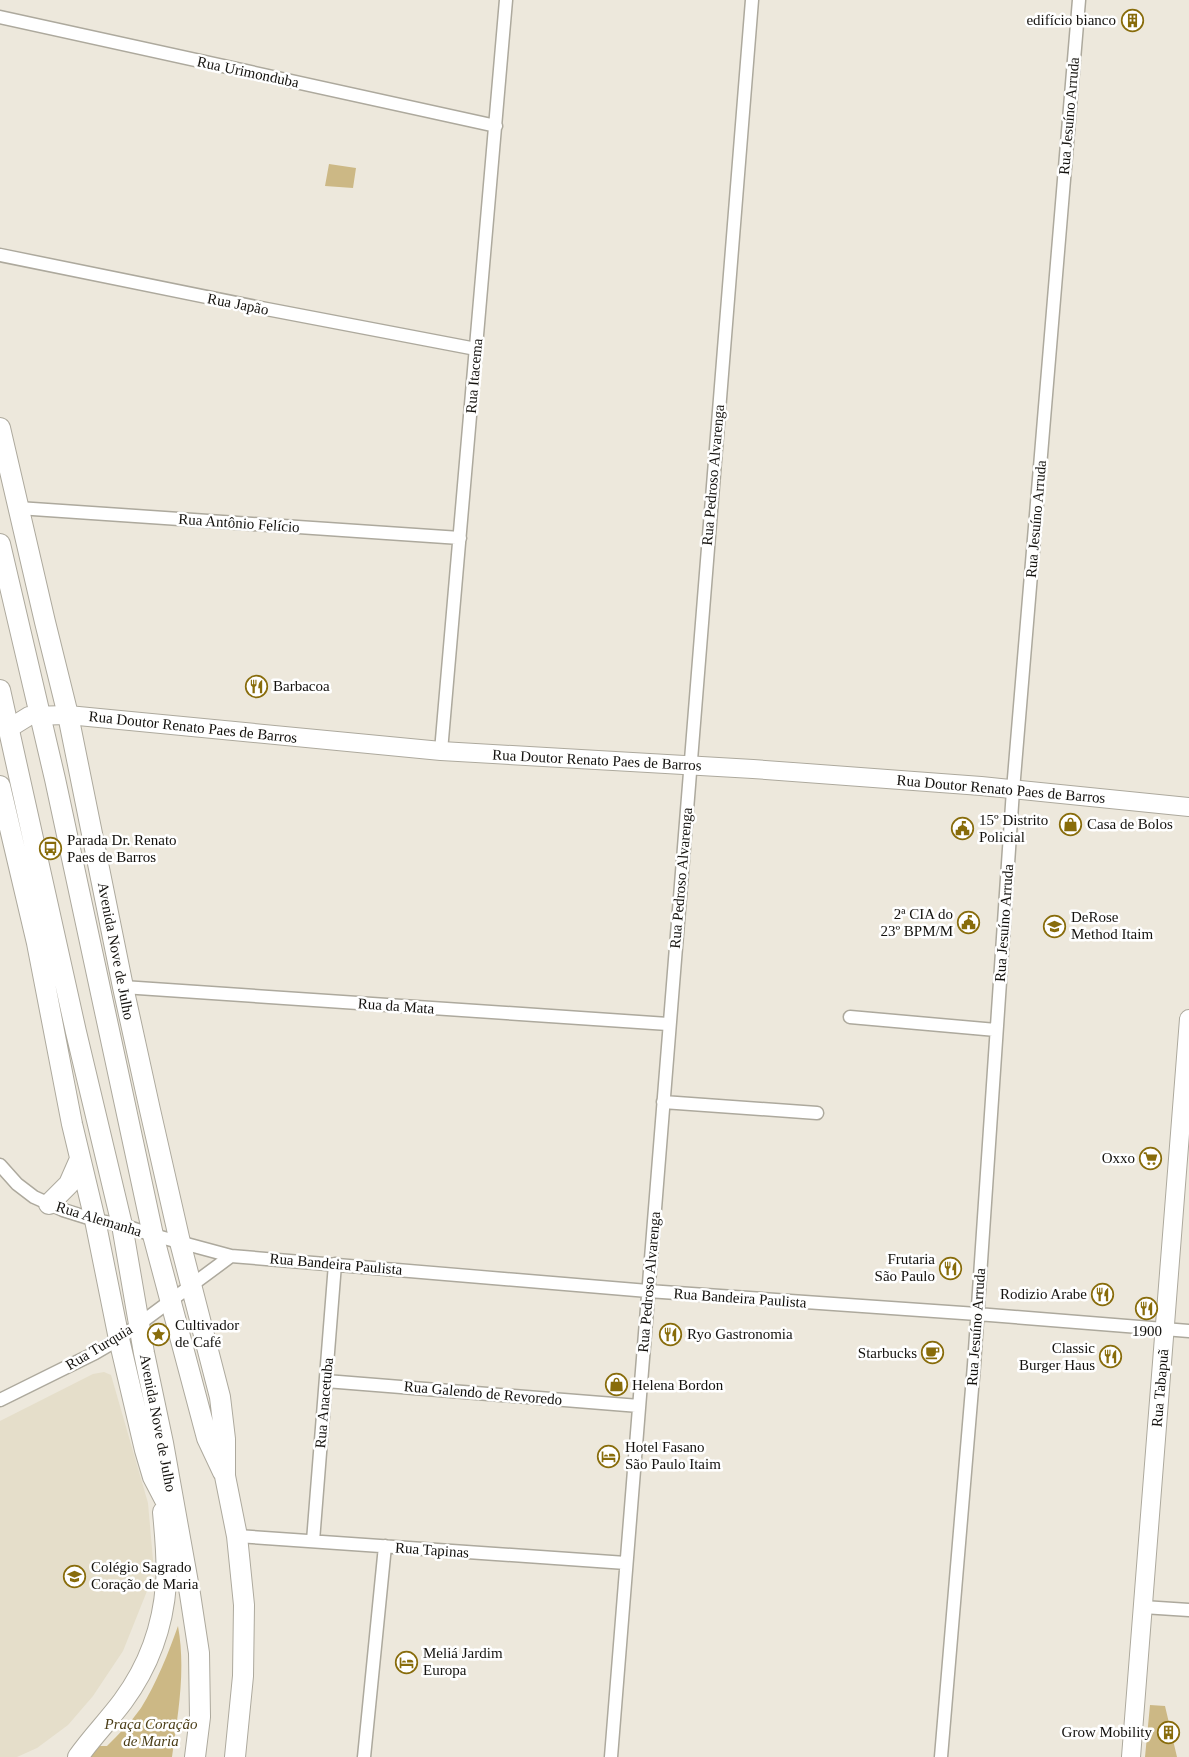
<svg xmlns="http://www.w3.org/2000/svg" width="1189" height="1757" viewBox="0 0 1189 1757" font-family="'Times New Roman',serif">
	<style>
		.built { fill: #e5deca }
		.green { fill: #ccb885 }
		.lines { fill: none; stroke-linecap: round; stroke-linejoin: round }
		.street-casing { stroke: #ada99d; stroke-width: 15 }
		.secondary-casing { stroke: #ada99d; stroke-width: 20 }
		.primary-casing { stroke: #ada99d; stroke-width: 22 }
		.street { stroke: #fff; stroke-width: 12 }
		.secondary { stroke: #fff; stroke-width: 18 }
		.primary { stroke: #fff; stroke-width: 20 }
		.labels { text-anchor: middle; stroke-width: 5; stroke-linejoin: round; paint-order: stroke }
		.poi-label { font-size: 15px; fill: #13110d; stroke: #fff; text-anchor: start }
		.street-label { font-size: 15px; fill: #13110d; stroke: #fff }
		.park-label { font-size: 15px; font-style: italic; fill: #4a3d16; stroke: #fff }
	</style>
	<rect width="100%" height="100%" fill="#ede8dc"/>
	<path class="built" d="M104 1372 111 1375 148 1503 153 1560 147 1591 123 1651 93 1696 68 1725 37 1748 17 1757H0V1421L93 1374Z"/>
	<path class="green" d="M329 164 356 168 353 188 325 186Z
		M178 1626C186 1670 178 1713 172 1757H86L100 1746H107C119 1734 131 1722 141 1708 157 1682 168 1654 178 1626Z
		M1150 1705 1165 1706 1177 1757H1145Z"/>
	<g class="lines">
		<defs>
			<path id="street" d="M0 17 496 126
				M0 255 256 307 476 349
				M18 508 460 538
				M441 751 506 0
				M123 987 668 1024
				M850 1017 996 1030
				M663 1102 817 1113
				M0 1165 17 1184 34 1197 63 1210 95 1220 122 1225 153 1235 231 1256 648 1291 977 1314 1189 1331
				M326 1381 639 1406
				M0 1400 95 1353 119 1339 231 1256
				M237 1536 626 1563
				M313 1541 335 1264
				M1143 1607 1189 1610
				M364 1757 385 1546
				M611 1757 752 0
				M941 1757 974 1365 1013 790 1079 0"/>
			<path id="secondary" d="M8 729 29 716 68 715 441 751 753 769 981 786 1189 807
				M1131 1757 1189 1019"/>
			<path id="primary" d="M0 428 45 622 68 715 123 987 150 1110 180 1242 220 1397 225 1439V1476L237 1536 244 1605 243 1676 235 1757
				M0 544 55 779 153 1235 207 1438 223 1472
				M0 690 76 1032 122 1225 144 1353 163 1443 190 1594 199 1653 200 1717 195 1757
				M0 786 37 943 72 1124 95 1220 119 1339 145 1450 153 1477 166 1502
				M49 1204 69 1184 80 1159
				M78 1757C92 1737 109 1720 123 1701 148 1667 163 1626 166 1584 168 1561 165 1535 163 1512"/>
		</defs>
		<use href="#street" class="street-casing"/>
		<use href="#secondary" class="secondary-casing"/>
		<use href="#primary" class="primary-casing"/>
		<use href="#street" class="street"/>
		<use href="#secondary" class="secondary"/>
		<use href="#primary" class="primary"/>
	</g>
	<defs>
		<symbol id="building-ring" viewBox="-11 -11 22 22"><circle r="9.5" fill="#fff" stroke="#886c0b" stroke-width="1.5"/><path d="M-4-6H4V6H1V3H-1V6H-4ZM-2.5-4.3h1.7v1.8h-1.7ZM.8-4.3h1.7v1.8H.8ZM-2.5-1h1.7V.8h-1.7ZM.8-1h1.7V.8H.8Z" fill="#886c0b"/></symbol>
		<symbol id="restaurant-ring" viewBox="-11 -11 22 22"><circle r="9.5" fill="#fff" stroke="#886c0b" stroke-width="1.5"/><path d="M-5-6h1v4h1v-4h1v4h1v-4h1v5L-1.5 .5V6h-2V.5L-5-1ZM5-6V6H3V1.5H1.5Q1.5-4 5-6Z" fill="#886c0b"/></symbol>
		<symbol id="shop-ring" viewBox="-11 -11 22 22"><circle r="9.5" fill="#fff" stroke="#886c0b" stroke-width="1.5"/><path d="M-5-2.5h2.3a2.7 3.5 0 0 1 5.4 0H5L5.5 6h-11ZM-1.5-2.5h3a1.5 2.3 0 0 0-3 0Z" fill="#886c0b"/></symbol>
		<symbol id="civic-ring" viewBox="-11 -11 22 22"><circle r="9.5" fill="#fff" stroke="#886c0b" stroke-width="1.5"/><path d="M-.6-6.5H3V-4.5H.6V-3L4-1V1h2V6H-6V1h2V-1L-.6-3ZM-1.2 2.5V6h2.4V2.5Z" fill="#886c0b"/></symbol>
		<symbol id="bus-ring" viewBox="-11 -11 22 22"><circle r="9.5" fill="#fff" stroke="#886c0b" stroke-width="1.5"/><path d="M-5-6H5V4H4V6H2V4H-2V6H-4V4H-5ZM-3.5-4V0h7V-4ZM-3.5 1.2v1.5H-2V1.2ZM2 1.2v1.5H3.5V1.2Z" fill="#886c0b"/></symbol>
		<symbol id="university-ring" viewBox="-11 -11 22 22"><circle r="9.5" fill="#fff" stroke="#886c0b" stroke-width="1.5"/><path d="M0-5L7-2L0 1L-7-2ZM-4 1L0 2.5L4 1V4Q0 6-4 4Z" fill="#886c0b"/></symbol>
		<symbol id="supermarket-ring" viewBox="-11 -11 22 22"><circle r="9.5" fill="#fff" stroke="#886c0b" stroke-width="1.5"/><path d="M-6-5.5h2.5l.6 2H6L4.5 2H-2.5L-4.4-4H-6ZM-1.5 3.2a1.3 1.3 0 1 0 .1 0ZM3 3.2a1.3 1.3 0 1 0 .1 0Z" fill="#886c0b"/></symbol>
		<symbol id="sight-ring" viewBox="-11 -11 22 22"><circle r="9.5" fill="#fff" stroke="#886c0b" stroke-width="1.5"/><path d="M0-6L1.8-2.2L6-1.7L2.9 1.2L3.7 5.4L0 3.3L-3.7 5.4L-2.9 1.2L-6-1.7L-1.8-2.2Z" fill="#886c0b"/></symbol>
		<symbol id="cafe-ring" viewBox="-11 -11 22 22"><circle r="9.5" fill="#fff" stroke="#886c0b" stroke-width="1.5"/><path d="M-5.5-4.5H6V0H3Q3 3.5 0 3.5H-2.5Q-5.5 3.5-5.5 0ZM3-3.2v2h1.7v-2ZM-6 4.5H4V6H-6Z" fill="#886c0b"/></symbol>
		<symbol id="hotel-ring" viewBox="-11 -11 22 22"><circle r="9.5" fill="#fff" stroke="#886c0b" stroke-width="1.5"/><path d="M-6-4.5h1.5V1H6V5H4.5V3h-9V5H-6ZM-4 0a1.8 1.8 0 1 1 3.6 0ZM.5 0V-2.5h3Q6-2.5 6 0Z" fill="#886c0b"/></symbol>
		<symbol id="school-ring" viewBox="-11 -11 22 22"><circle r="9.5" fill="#fff" stroke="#886c0b" stroke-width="1.5"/><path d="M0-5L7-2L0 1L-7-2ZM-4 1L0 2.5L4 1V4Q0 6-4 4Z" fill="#886c0b"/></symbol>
	</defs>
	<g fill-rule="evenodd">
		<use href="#building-ring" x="1120" y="8" width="25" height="25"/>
		<use href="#restaurant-ring" x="244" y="674" width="25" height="25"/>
		<use href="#shop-ring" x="1058" y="812" width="25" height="25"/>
		<use href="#civic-ring" x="950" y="816" width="25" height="25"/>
		<use href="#bus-ring" x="38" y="836" width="25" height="25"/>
		<use href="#civic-ring" x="956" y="910" width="25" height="25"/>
		<use href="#university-ring" x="1042" y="914" width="25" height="25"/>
		<use href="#supermarket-ring" x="1138" y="1146" width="25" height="25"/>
		<use href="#restaurant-ring" x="938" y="1256" width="25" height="25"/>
		<use href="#restaurant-ring" x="1090" y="1282" width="25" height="25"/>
		<use href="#restaurant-ring" x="1134" y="1296" width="25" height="25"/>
		<use href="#sight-ring" x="146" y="1322" width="25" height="25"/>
		<use href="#restaurant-ring" x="658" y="1322" width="25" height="25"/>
		<use href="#cafe-ring" x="920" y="1340" width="25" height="25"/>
		<use href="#restaurant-ring" x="1098" y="1344" width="25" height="25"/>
		<use href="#shop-ring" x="604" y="1372" width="25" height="25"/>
		<use href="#hotel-ring" x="596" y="1444" width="25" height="25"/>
		<use href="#school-ring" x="62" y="1564" width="25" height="25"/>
		<use href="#hotel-ring" x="394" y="1650" width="25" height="25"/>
		<use href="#building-ring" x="1156" y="1720" width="25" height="25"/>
	</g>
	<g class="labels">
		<g class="poi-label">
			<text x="1116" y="25" text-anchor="end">edifício bianco</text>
			<text x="273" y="691">Barbacoa</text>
			<text x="979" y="825">15º Distrito<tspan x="979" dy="17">Policial</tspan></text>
			<text x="1087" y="829">Casa de Bolos</text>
			<text x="67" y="845">Parada Dr. Renato<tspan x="67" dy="17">Paes de Barros</tspan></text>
			<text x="953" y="919" text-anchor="end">2ª CIA do<tspan x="953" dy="17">23º BPM/M</tspan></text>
			<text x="1071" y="922">DeRose<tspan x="1071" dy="17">Method Itaim</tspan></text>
			<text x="1135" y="1163" text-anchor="end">Oxxo</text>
			<text x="935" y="1264" text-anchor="end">Frutaria<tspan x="935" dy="17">São Paulo</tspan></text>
			<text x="1087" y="1299" text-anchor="end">Rodizio Arabe</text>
			<text x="175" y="1330">Cultivador<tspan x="175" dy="17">de Café</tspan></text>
			<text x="1147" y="1336" text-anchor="middle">1900</text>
			<text x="687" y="1339">Ryo Gastronomia</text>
			<text x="1095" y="1353" text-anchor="end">Classic<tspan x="1095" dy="17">Burger Haus</tspan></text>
			<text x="917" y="1358" text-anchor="end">Starbucks</text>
			<text x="632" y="1390">Helena Bordon</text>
			<text x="625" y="1452">Hotel Fasano<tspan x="625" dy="17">São Paulo Itaim</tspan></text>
			<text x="91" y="1572">Colégio Sagrado<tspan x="91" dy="17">Coração de Maria</tspan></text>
			<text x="423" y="1658">Meliá Jardim<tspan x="423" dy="17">Europa</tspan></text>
			<text x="1152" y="1737" text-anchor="end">Grow Mobility</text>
		</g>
		<g class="street-label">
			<text transform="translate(248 72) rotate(12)" y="5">Rua Urimonduba</text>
			<text transform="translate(1069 116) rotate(-85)" y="5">Rua Jesuíno Arruda</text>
			<text transform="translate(238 304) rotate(11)" y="5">Rua Japão</text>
			<text transform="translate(474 376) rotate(-85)" y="5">Rua Itacema</text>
			<text transform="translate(713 475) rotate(-85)" y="5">Rua Pedroso Alvarenga</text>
			<text transform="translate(1036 519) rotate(-85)" y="5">Rua Jesuíno Arruda</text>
			<text transform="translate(239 523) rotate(4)" y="5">Rua Antônio Felício</text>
			<text transform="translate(193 727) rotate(6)" y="5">Rua Doutor Renato Paes de Barros</text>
			<text transform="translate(597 760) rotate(3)" y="5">Rua Doutor Renato Paes de Barros</text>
			<text transform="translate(1001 789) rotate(5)" y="5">Rua Doutor Renato Paes de Barros</text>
			<text transform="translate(681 878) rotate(-85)" y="5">Rua Pedroso Alvarenga</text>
			<text transform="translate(1004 923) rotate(-86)" y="5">Rua Jesuíno Arruda</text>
			<text transform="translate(116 951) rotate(79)" y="5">Avenida Nove de Julho</text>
			<text transform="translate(396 1006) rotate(4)" y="5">Rua da Mata</text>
			<text transform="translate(99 1219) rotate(17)" y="5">Rua Alemanha</text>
			<text transform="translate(336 1264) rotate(5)" y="5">Rua Bandeira Paulista</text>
			<text transform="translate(649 1282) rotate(-85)" y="5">Rua Pedroso Alvarenga</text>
			<text transform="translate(740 1298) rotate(4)" y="5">Rua Bandeira Paulista</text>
			<text transform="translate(976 1327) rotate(-86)" y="5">Rua Jesuíno Arruda</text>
			<text transform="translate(99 1347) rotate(-31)" y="5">Rua Turquia</text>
			<text transform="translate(1160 1388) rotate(-85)" y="5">Rua Tabapuã</text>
			<text transform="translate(483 1393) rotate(5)" y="5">Rua Galendo de Revoredo</text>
			<text transform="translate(324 1403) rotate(-85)" y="5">Rua Anacetuba</text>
			<text transform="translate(158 1423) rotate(79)" y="5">Avenida Nove de Julho</text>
			<text transform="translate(432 1550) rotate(4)" y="5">Rua Tapinas</text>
		</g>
		<g class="park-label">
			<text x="151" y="1729">Praça Coração<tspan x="151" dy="17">de Maria</tspan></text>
		</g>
	</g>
</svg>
